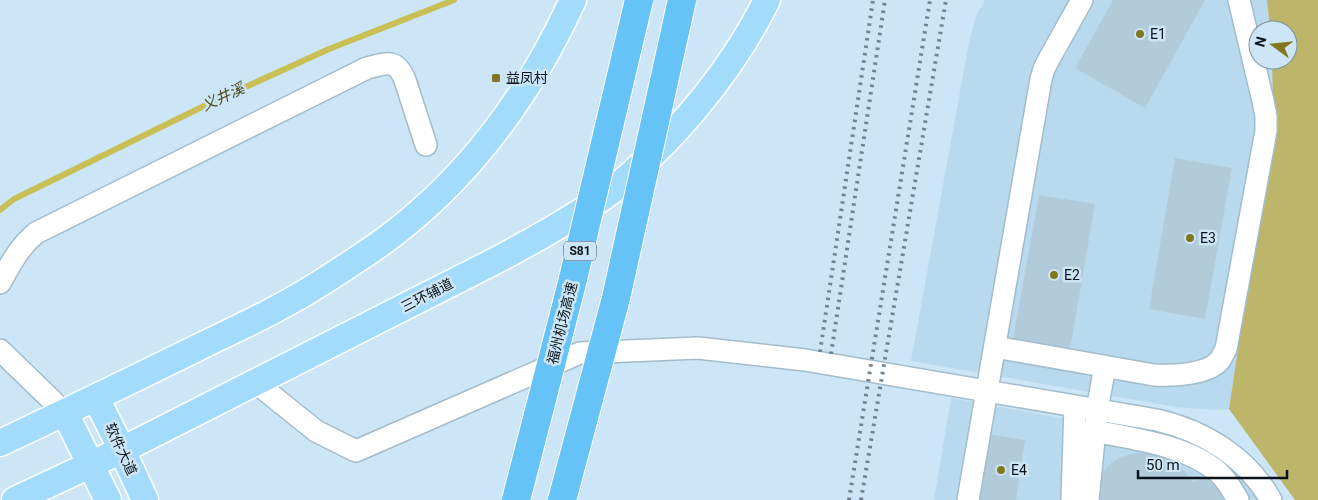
<svg xmlns="http://www.w3.org/2000/svg" width="1318" height="500" viewBox="0 0 1318 500" font-family="Roboto,'Noto Sans SC',sans-serif">
	<style>
		.built { fill: #b8d9ee }
		.green { fill: #bdb56a }
		.lines { fill: none; stroke-linecap: round; stroke-linejoin: round }
		.stream { stroke: #c9bf55; stroke-width: 6 }
		.building { fill: #b2cbdb }
		.minor-casing { stroke: #a3bccc; stroke-width: 24 }
		.major-casing { stroke: #fff; stroke-width: 29 }
		.minor { stroke: #fff; stroke-width: 21 }
		.major { stroke: #a3dbfb; stroke-width: 26 }
		.rail { stroke: #71838f; stroke-width: 4; stroke-dasharray: 2.5 5; stroke-linecap: butt }
		.highway-bridge-casing { stroke: #fff; stroke-width: 30; stroke-linecap: butt }
		.highway-bridge { stroke: #66c3f8; stroke-width: 28 }
		.poi-dot { fill: #81781d; stroke: #cce6f7; stroke-width: 2 }
		.labels { text-anchor: middle; stroke-width: 5; stroke-linejoin: round; paint-order: stroke }
		.shield { fill: #cce6f7; stroke: #44525c; stroke-width: 1 }
		.shield-label { font-size: 12px; font-weight: bold; fill: #0a1319 }
		.poi-label { font-size: 14px; fill: #0a1319; stroke: #cce6f7; text-anchor: start }
		.street-label { font-size: 14px; fill: #0a1319; stroke: #cce6f7 }
		.water-label { font-size: 15px; font-style: italic; fill: #4c481c; stroke: #cce6f7 }
	</style>
	<rect width="100%" height="100%" fill="#cce6f7"/>
	<path class="built" d="M985 0H1267L1270 30H1258V60H1272L1273 103 1264 176 1229 409 1216 410 1176 407 911 361 970 37 977 14Z
		M951 398 1172 438 1189 443 1210 453 1230 469 1249 484 1261 500H934Z"/>
	<path class="green" d="M1267 0H1318V500H1295L1229 409 1264 176 1273 103 1272 60H1288V30H1270Z"/>
	<g class="lines">
		<path class="stream" d="M0 210 14 199 206 105 329 49 454 0"/>
	</g>
	<path class="building" d="M1113 0H1205L1145 108 1075 68Z
		M1175 158 1232 168 1205 319 1149 309Z
		M1039 195 1095 204 1069 355 1012 345Z
		M988 434 1025 440 1016 500H977Z
		M1143 453 1156 454 1168 459 1177 465 1186 473 1192 482 1214 475 1224 500H1094L1098 479 1104 470 1110 464 1118 458 1131 454Z"/>
	<g class="lines">
		<defs>
			<path id="minor" d="M0 283C10 265 19 247 36 233L367 68C387 63 396 58 405 80L426 145
				M995 347 1154 375C1172 376 1208 375 1220 360 1222 357 1224 352 1226 349L1266 131V116L1263 101 1239 0
				M0 350 65 413
				M255 382 316 431 356 451 580 353 698 348 805 360 1157 420C1204 431 1247 457 1271 500
				M1094 431C1134 439 1186 445 1218 472 1227 480 1232 490 1238 500
				M968 500 1041 79 1044 69 1049 59 1082 0
				M1072 500 1075 406
				M1088 500 1097 410 1105 366"/>
			<path id="major" d="M96 398 122 450 145 500
				M65 413 108 500
				M0 443C66 412 132 380 197 348 227 333 257 320 285 304 308 292 329 278 350 264 367 253 385 241 402 227 477 167 533 87 573 0
				M15 500 122 450 493 262C533 241 573 219 610 192 630 177 648 159 666 141 706 99 741 52 767 0"/>
		</defs>
		<use href="#minor" class="minor-casing"/>
		<use href="#major" class="major-casing"/>
		<use href="#minor" class="minor"/>
		<use href="#major" class="major"/>
		<path class="rail" d="M820 352 873 0
			M831 354 885 0
			M849 500 930 0
			M861 500 946 0"/>
		<defs>
			<path id="highway-bridge" d="M516 500 572 283 639 0
				M562 500 616 298 682 0"/>
		</defs>
		<use href="#highway-bridge" class="highway-bridge-casing"/>
		<use href="#highway-bridge" class="highway-bridge"/>
	</g>
	<g class="poi-dot">
		<circle cx="1140" cy="34" r="5"/>
		<rect x="491" y="73" width="10" height="10" rx="2.5"/>
		<circle cx="1190" cy="238" r="5"/>
		<circle cx="1054" cy="275" r="5"/>
		<circle cx="1001" cy="470" r="5"/>
	</g>
	<g class="labels">
		<rect class="shield" x="564" y="241.5" width="32" height="19" rx="4"/>
		<g class="shield-label">
			<text x="580" y="255">S81</text>
		</g>
		<g class="poi-label">
			<text x="1150" y="39">E1</text>
			<text x="506" y="83">益凤村</text>
			<text x="1200" y="243">E3</text>
			<text x="1064" y="280">E2</text>
			<text x="1011" y="475">E4</text>
		</g>
		<g class="street-label">
			<text transform="translate(427 295) rotate(-27)" y="5">三环辅道</text>
			<text transform="translate(562 323) rotate(-76)" y="5">福州机场高速</text>
			<text transform="translate(121 449) rotate(65)" y="5">软件大道</text>
		</g>
		<g class="water-label">
			<text transform="translate(223 97) rotate(-25)" y="5">义井溪</text>
		</g>
	</g>
	<g transform="translate(1273 45) rotate(285)"><circle r="24" fill="#cce6f7" stroke="#7e929e"/>
	<path d="M0-4L9 19L0 12L-9 19Z" fill="#81781d"/>
	<text y="-8" font-size="14" font-weight="bold" text-anchor="middle" fill="#0a1319">N</text>
	</g>
	<path d="M1138 470v8h149v-8" fill="none" stroke="#0a1319" stroke-width="2.5"/>
	<text x="1146" y="470" font-size="15" fill="#0a1319" stroke="#cce6f7" stroke-width="4" paint-order="stroke">50 m</text>
</svg>
